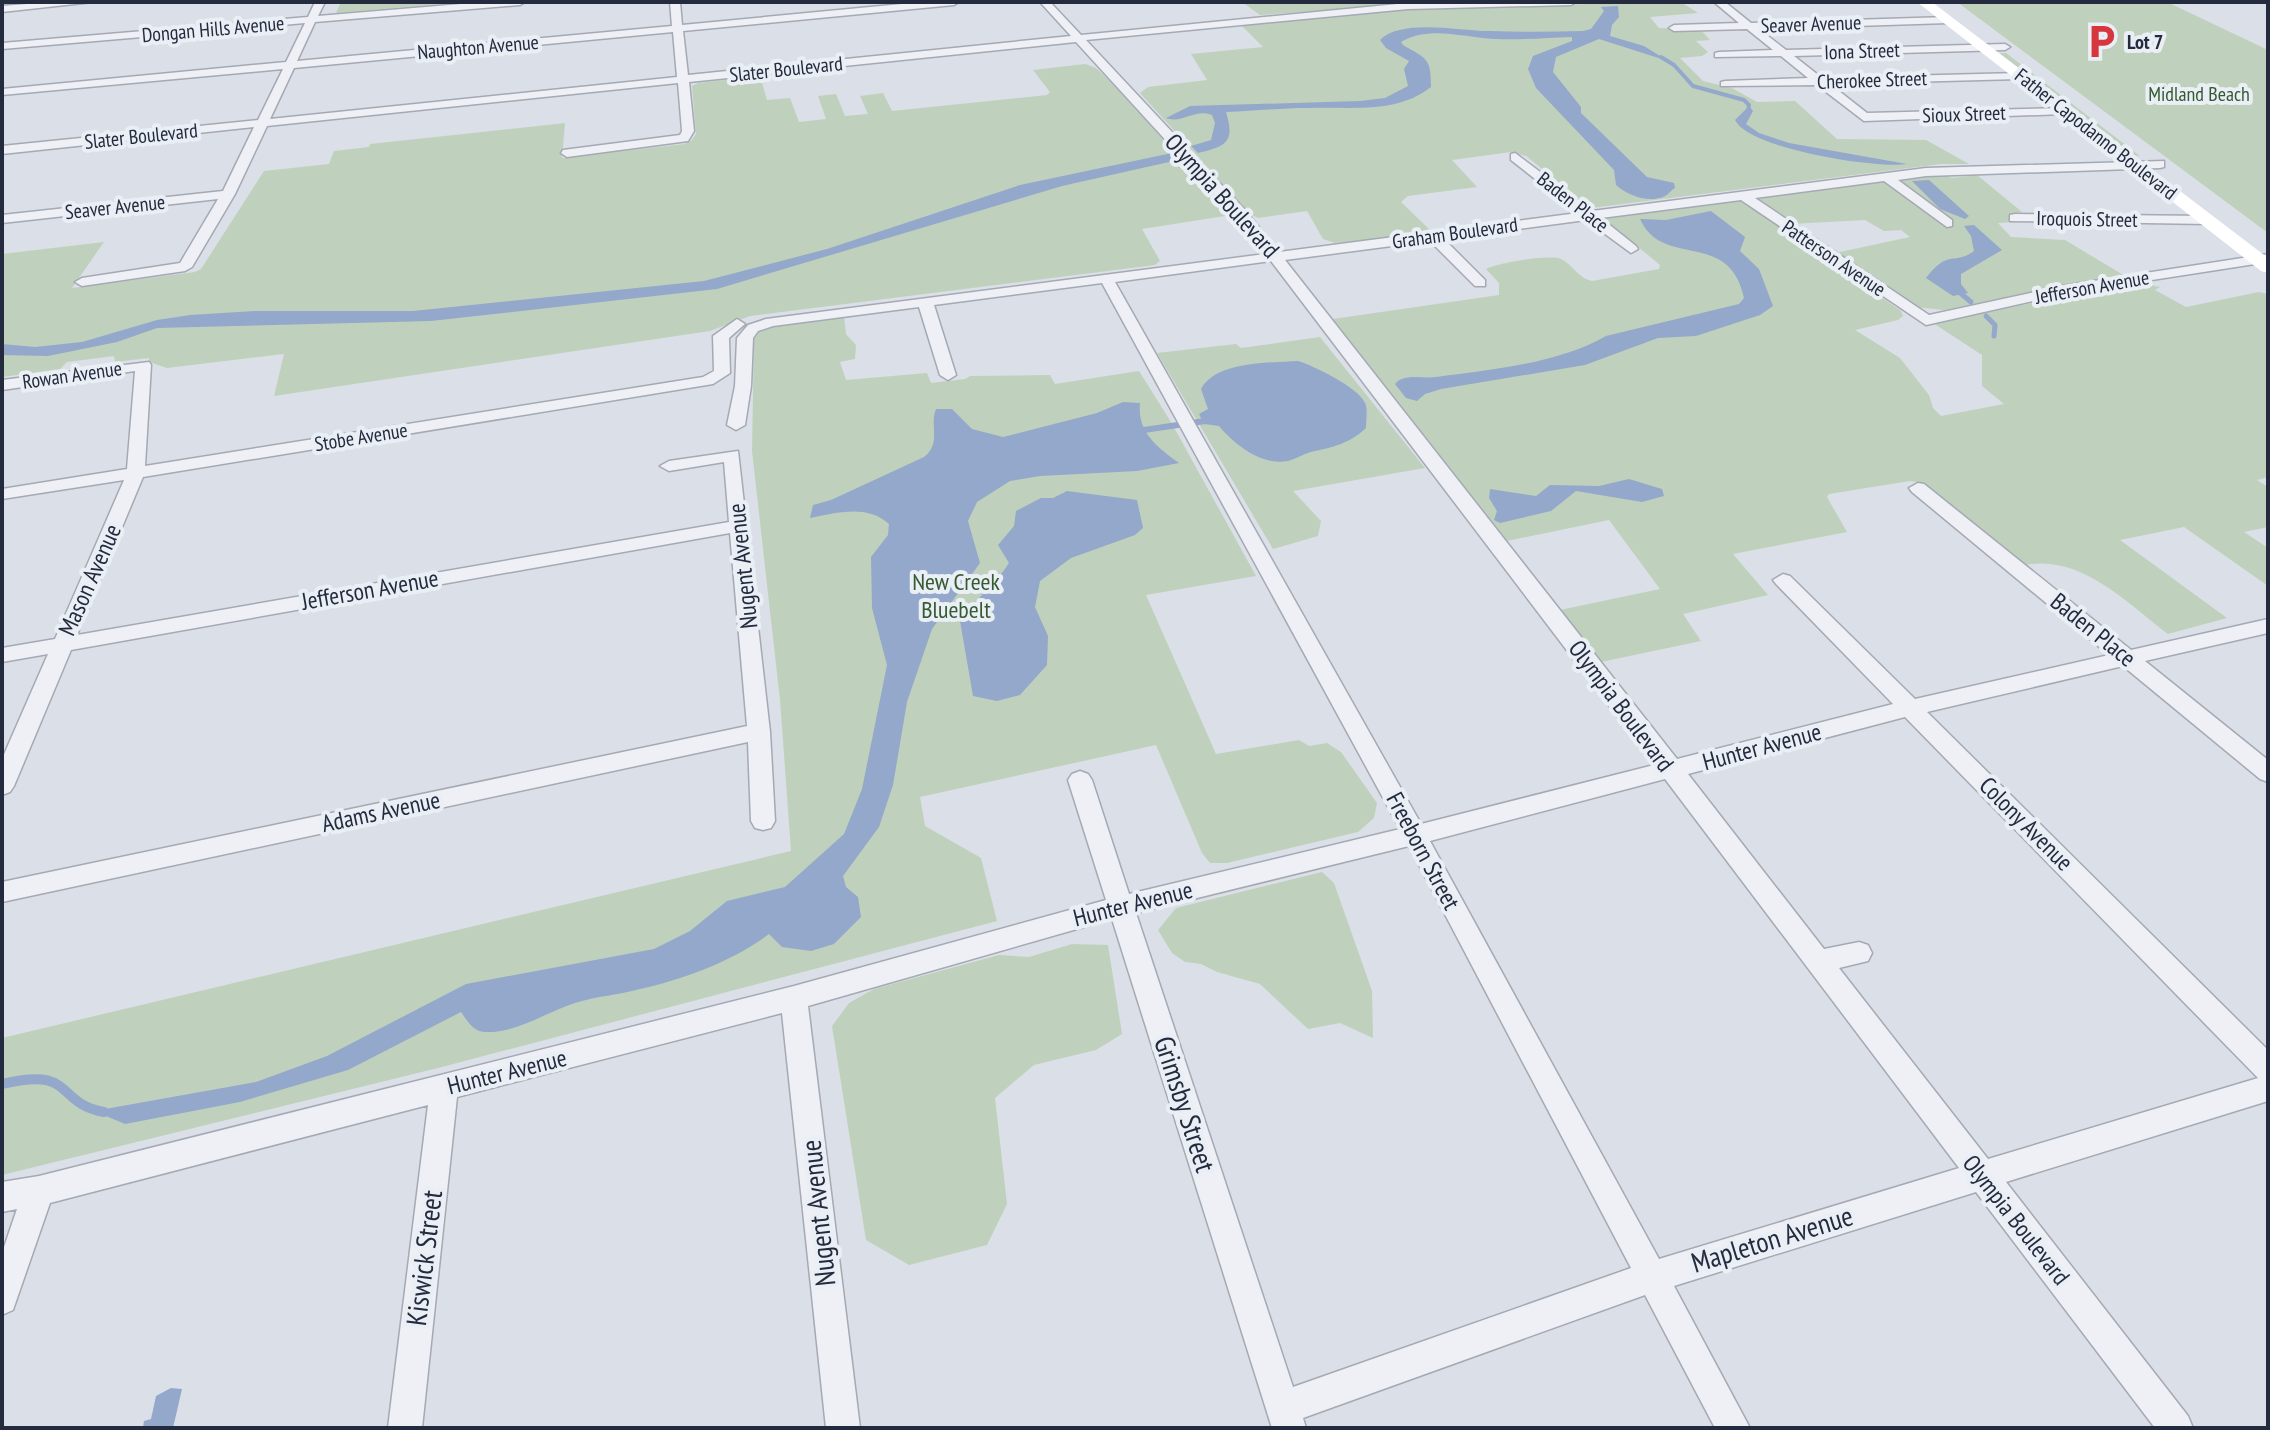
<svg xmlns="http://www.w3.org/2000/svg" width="2270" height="1430" viewBox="0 0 2270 1430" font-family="'PT Sans Narrow',sans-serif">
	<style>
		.green { fill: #bfd1bc }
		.water { fill: #93a8ca }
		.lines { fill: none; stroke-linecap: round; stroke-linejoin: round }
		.stream-far3 { stroke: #93a8ca; stroke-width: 4 }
		.stream-far2 { stroke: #93a8ca; stroke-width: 5 }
		.stream-far1 { stroke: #93a8ca; stroke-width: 6 }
		.stream { stroke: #93a8ca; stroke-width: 10 }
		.street-casing { stroke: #a4a9b4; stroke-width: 3 }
		.street { fill: #eef0f5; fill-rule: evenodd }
		.secondary { fill: #fff; fill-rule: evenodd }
		.labels { text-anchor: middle; stroke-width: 8; stroke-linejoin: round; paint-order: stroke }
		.far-street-label { font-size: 20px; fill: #242b3e; stroke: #eaeef5 }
		.far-poi-label { font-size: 20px; font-weight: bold; fill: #242b3e; stroke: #eaeef5; text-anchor: start }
		.far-park-label { font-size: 20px; fill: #345a31; stroke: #eaeef5 }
		.street-label { font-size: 24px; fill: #242b3e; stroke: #eaeef5 }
		.park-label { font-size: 24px; fill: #345a31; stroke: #eaeef5 }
		.near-street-label { font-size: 28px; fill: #242b3e; stroke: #eaeef5 }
	</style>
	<rect width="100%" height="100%" fill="#dbdfe7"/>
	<path class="green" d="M341 2H465L336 13Z
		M1242 2H1455L1260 15Z
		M1681 2 1698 13 1650 17 1659 28 1700 29 1710 40 1696 41 1708 52 1702 56 1680 58 1703 81 1732 88 1757 102 1795 101 1837 139 1926 140 1969 164H1941L1591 208 1526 156 1511 152 1452 160 1477 187 1408 196 1401 202 1430 230 1423 234 1335 243 1323 239 1307 211 1258 218 1250 214 1140 93 1148 87 1207 80 1191 54 1263 47 1241 25 1409 8Z
		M1957 2H2167L2268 50V233Z
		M1999 53H2006L2140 156 2132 155Z
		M1085 64 1096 68 1112 83 1227 210 1225 216 1142 229 1160 261 1155 265 750 316 710 331 274 396 284 354 167 368 149 362V358L115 362 114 356 67 362 60 369 2 377V254L104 242 72 288 195 272 201 269 264 171 329 164 334 151 369 147 370 144 565 123 562 158 684 144 691 141 696 134 692 86 698 83 760 76 767 100 790 98 799 122 826 119 818 96 836 94 845 116 868 114 860 96 883 93 892 111 1047 95 1050 92 1033 70Z
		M1943 175 1952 178 1977 175 2022 212 2010 214 2017 222 1998 223 2011 237 2065 240 2125 276 1944 310 1915 307 1836 255 1840 252 1910 237 1901 230 1884 231 1865 220 1790 224 1758 201 1762 196 1880 181C1909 186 1923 220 1952 226L1899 181Z
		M1738 199 1752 206 1901 311 1903 316 1898 320 1855 330 1900 358 1929 395 1933 408 1941 416 2004 404 1982 386V355L1933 323 2135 282 2160 287 2155 290 2186 307 2259 292 2268 294V477L2257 480 2268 487V527L2244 532 2268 548V586L2184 527 2120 540 2227 618 2168 634C2127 603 2081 554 2025 565L1924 483 1910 481 1829 494 1827 497 1847 532 1733 554 1768 595 1683 614 1701 641 1601 662 1560 610 1660 589 1609 520 1507 541 1333 319 1499 295V283L1486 269C1496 263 1550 254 1561 259 1573 265 1578 278 1592 281L1659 269 1660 265 1601 216Z
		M844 316 846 334 856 345 855 359 840 362 846 380 927 373 931 383 965 379 970 376 1050 375 1055 384 1139 371 1171 422 1256 576 1146 595 1216 754 1299 740 1309 746 1327 743 1341 752 1377 803 1374 818 1358 832 1227 863H1210L1202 853 1156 745 920 797 925 826 981 858 997 921 442 1067 2 1175V1038L791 851 780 700 752 451 754 334 762 327Z
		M1320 337 1425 468 1293 491 1321 521 1318 536 1273 549 1157 353 1236 344 1241 348Z
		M1322 872 1334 883 1372 991 1373 1038 1340 1023 1308 1029 1260 984 1217 972 1201 964 1185 962 1172 953 1158 930 1176 908Z
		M1072 944 1108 945 1122 1034 1096 1050 1034 1065 995 1098 1007 1204 987 1245 909 1265 866 1240 832 1026 849 1003 874 989 999 955 1029 957Z"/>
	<path class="water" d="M1618 6 1619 17 1612 25 1610 36 1644 46 1668 61 1599 39 1556 57 1553 72 1581 107V113L1647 177 1674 183 1675 188C1671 190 1669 194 1665 196 1649 204 1627 195 1616 185L1614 170 1536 88 1528 69 1533 56 1572 41V37C1547 38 1521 40 1495 39 1464 38 1430 25 1401 42L1403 45C1427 59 1431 58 1431 87 1395 115 1350 106 1308 108 1281 108 1253 111 1226 112 1235 142 1227 146 1198 153L1191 146 1211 140 1215 123 1212 115C1195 108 1182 124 1166 118L1190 106 1360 101 1385 98 1408 86 1404 69 1409 61 1386 48 1380 40C1401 18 1460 31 1489 31 1520 32 1551 32 1583 31L1591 29 1604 11 1601 7Z
		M1749 106 1753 111 1746 124 1759 133 1789 143 1907 164C1877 169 1749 149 1735 120Z
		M1172 153 1178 160 1062 186 717 289 431 321 157 328 117 342 48 356 2 355V344L35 347 82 342 157 320 190 315 255 311H413L704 281 827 249 1020 185Z
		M1929 180 1969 216 1965 219 1940 209 1912 181Z
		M1711 211 1745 237 1740 251 1759 269 1773 306 1760 315 1696 336 1658 338 1585 365 1441 389 1425 394 1417 401 1406 398 1395 384C1404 373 1423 379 1436 377 1490 370 1560 363 1606 336L1739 304 1744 298C1729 228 1663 270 1640 219L1666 220Z
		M1974 225 2002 250 1961 274V284L1968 293 1953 296 1926 278C1949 248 1954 266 1974 251L1971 236 1964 226Z
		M1298 361C1314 366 1358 387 1365 403 1368 408 1366 421 1366 428 1349 444 1333 447 1311 452 1303 454 1296 459 1288 461 1261 466 1234 444 1219 426L1204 424 1199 414 1208 409 1201 389C1216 361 1270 363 1298 361Z
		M1123 402 1140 403C1137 432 1157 447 1179 463L1137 471 1040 476 1010 481 977 502 968 521 980 563 932 629 907 702 893 785 879 827 843 876 846 887 858 897 861 917 834 944 811 951 782 947 769 934C733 961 684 979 640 989 619 995 596 996 575 1003 546 1012 519 1032 488 1032 474 1033 468 1022 461 1012L348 1070 240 1102 125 1124 94 1111 256 1082 327 1056 466 984 654 949 690 931 727 901 785 887 844 834 862 789 887 665 872 608 871 557 888 535 889 524C867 504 836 513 810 518L813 505 831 500 924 457C942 443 929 425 936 409H952L972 429 1003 437 1097 413Z
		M1629 479 1662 489 1664 496 1642 502 1576 491 1551 511 1500 523 1494 520 1497 511 1489 498 1490 489 1536 496 1550 485 1599 486Z
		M1067 491 1137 500 1143 528 1135 535 1071 558 1040 581 1035 607 1048 636 1047 665 1020 695 997 701 973 696 960 621C975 599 995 585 1009 563L998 545 1014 526 1016 511 1041 498H1053Z
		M171 1388 182 1389 173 1428H143L144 1421 151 1419 156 1396Z"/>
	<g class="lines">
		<path class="stream-far3" d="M1661 57 1674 65 1693 86 1744 100 1749 105 1748 112"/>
		<path class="stream-far2" d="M1958 291 1971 302
			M1986 316 1995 325 1994 336"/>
		<path class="stream-far1" d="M1137 431 1212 420"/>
		<path class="stream" d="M2 1084C76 1066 54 1103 104 1112"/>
		<defs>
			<path id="street" d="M52 2H93L2 12V6Z
				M315 2H325L318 16 485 2H525L520 5 315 22 297 61 672 26 670 2H680L682 25 923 2H959L954 5 683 31 688 75 1071 36 1040 2H1050L1081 35 1408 3 1576 2 1571 5 1408 9 1086 40 1245 210 1279 252 1578 213 1511 160V154L1515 153 1592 211 1926 168 2164 161V167L2160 168 1926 176 1898 180 1952 220V226L1947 227 1884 181 1755 198 1929 315 2068 285 2268 254V262L2068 293 1926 325 1741 200 1601 218 1636 246 1638 249 1631 253 1586 220 1444 239 1485 280V286H1475L1430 241 1285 260 1677 759 1893 704 1776 584 1773 580 1783 574 1790 576 1915 699 2109 655 1912 492 1909 488 1918 483 1924 484 2131 650 2268 619V633L2145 661 2268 760V782L2260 779 2123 666 1927 712 2268 1050V1101L2006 1182 2188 1416 2193 1428H2155L1976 1192 1674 1286 1750 1428H1715L1645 1295 1303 1418 1306 1428H1272L1112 919 808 1006 860 1428H826L782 1013 457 1097 422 1428H388L428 1105 50 1203 13 1310 2 1315V1253L17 1209 2 1212V1182L39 1176 794 986 1106 900 1068 780 1072 774 1080 771 1088 774 1092 780 1129 894 1400 829 1102 283 934 305 956 375 948 380 940 375 919 307 773 326 758 331 753 338 751 386 745 425 736 430 727 425 735 386 737 338 748 325 766 319 1265 254 1235 216 1076 42 689 82 694 131 688 141 567 157 561 153 563 150 680 135 682 131 678 83 267 126 235 194 192 267 185 271 82 286 75 282 82 278 180 263 218 199 2 223V215L223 191 254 127 2 154V146L258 120 283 69 2 95V89L286 62 305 23 2 49V43L308 17ZM673 32 677 77 270 119 294 68ZM1271 261 1654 765 1421 824 1115 282ZM1905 717 2258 1078 1988 1159 1839 968 1868 961 1872 953 1868 945 1859 942 1824 949 1688 774ZM1665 779 1959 1168 1659 1259 1430 841ZM1409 846 1631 1268 1293 1387 1136 913Z
				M1714 2H1725L1751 23 1948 17 1953 20 1948 23 1759 29 1786 50 2005 44 2010 47 2005 50 1794 56 1822 78 2019 73 2025 76 2019 79 1830 84 1867 113 2065 108 2071 111 2065 114 1864 121 1817 85 1721 86V82L1725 81 1808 78 1781 56 1715 57V53L1719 52 1773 50 1747 29 1674 31 1669 28 1674 25 1739 23Z
				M2015 214 2208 216 2215 220 2208 224 2010 221V215Z
				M737 319 745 324 729 338 730 373 713 384 143 477 77 635 729 522 724 462 669 471 660 466 669 461 738 451 770 732 775 821 771 828 763 830 755 828 751 821 748 742 2 902V882L747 726 730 533 71 650 14 786 10 792 2 795V759L48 654 2 662V648L55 639 124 480 2 499V489L127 469 135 371 2 390V380L149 362 151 365 145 466 703 377 714 371 713 336Z"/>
		</defs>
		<use href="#street" class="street-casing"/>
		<use href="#street" class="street"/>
		<path class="secondary" d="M1917 2H1932L2268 258V273L2261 271Z"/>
	</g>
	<defs>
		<symbol id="parking-bare" viewBox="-9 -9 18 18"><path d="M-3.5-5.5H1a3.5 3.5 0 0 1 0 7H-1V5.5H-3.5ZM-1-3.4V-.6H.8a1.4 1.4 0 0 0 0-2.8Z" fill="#d6363e" stroke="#eaeef5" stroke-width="2.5" paint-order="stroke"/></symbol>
	</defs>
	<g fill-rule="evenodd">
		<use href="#parking-bare" x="2076" y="16" width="51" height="51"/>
	</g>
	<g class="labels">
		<g class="far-street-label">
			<text transform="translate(1811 24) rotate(-2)" y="7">Seaver Avenue</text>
			<text transform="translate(213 29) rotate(-5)" y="7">Dongan Hills Avenue</text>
			<text transform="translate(478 47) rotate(-5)" y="7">Naughton Avenue</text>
			<text transform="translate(1862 51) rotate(-2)" y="7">Iona Street</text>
			<text transform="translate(786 69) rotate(-6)" y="7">Slater Boulevard</text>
			<text transform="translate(1872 80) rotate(-2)" y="7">Cherokee Street</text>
			<text transform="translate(1964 114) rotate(-2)" y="7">Sioux Street</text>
			<text transform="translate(2096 134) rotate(38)" y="7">Father Capodanno Boulevard</text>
			<text transform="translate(141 136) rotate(-6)" y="7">Slater Boulevard</text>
			<text transform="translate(1573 202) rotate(38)" y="7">Baden Place</text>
			<text transform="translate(115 207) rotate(-6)" y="7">Seaver Avenue</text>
			<text transform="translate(2087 219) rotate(1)" y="7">Iroquois Street</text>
			<text transform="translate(1455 233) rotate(-8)" y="7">Graham Boulevard</text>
			<text transform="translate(1834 258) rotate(34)" y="7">Patterson Avenue</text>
			<text transform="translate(2092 287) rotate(-10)" y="7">Jefferson Avenue</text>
			<text transform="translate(72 375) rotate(-8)" y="7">Rowan Avenue</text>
			<text transform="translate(361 437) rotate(-9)" y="7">Stobe Avenue</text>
		</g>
		<g class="far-poi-label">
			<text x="2127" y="49">Lot 7</text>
		</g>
		<g class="far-park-label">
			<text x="2199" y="101">Midland Beach</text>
		</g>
		<g class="street-label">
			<text transform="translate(1222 196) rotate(48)" y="8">Olympia Boulevard</text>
			<text transform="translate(743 566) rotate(-96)" y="8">Nugent Avenue</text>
			<text transform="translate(90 580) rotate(-66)" y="8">Mason Avenue</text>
			<text transform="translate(370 590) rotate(-10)" y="8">Jefferson Avenue</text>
			<text transform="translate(2093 630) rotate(39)" y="8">Baden Place</text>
			<text transform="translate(1621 706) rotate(53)" y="8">Olympia Boulevard</text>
			<text transform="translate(1762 747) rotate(-15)" y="8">Hunter Avenue</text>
			<text transform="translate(381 812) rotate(-12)" y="8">Adams Avenue</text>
			<text transform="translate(2026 824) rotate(45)" y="8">Colony Avenue</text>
			<text transform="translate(1423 851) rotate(62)" y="8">Freeborn Street</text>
			<text transform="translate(1133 904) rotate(-14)" y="8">Hunter Avenue</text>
			<text transform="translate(507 1072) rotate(-14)" y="8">Hunter Avenue</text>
			<text transform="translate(2016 1220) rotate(52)" y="8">Olympia Boulevard</text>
		</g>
		<g class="park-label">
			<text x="956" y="590">New Creek<tspan x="956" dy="28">Bluebelt</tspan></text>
		</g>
		<g class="near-street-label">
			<text transform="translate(1185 1104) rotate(72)" y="10">Grimsby Street</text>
			<text transform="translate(818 1213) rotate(-96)" y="10">Nugent Avenue</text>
			<text transform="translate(1772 1239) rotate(-17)" y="10">Mapleton Avenue</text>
			<text transform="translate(424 1258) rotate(-83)" y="10">Kiswick Street</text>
		</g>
	</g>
	<rect width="2270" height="1430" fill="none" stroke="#242b3e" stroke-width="8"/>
</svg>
